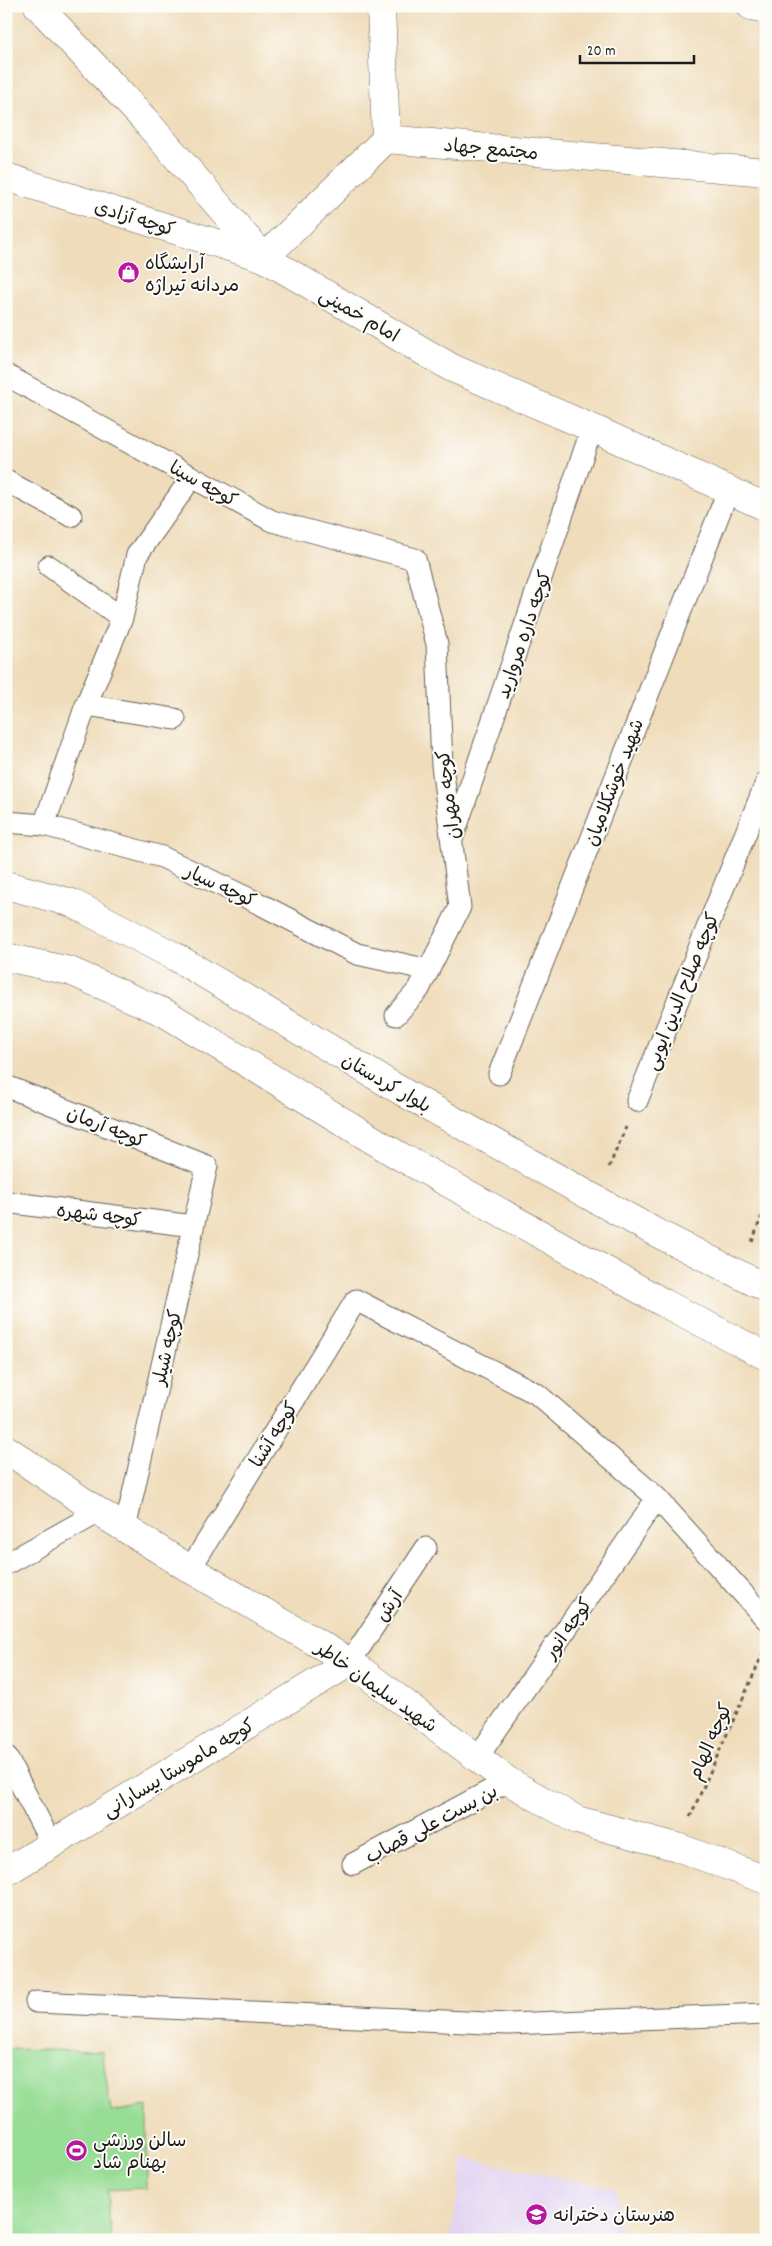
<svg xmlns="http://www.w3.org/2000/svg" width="772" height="2246" viewBox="0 0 772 2246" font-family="Dekko,'Playpen Sans Arabic',sans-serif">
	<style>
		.built { fill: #e2d4f3 }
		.green { fill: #98dd96; stroke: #5a7c59 }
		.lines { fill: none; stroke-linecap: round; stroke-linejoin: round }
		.lane-casing { stroke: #665f53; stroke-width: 23 }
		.street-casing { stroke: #665f53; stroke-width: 29 }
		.secondary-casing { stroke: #665f53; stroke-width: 29 }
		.path { stroke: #665f53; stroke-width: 3; stroke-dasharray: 4 4; stroke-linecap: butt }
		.lane { stroke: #fff; stroke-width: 21 }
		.street { stroke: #fff; stroke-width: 28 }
		.secondary { stroke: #fff; stroke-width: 28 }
		.labels { text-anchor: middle; stroke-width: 4; stroke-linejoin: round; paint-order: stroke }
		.street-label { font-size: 19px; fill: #1c1c1c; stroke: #fdfcf7 }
		.poi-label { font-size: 19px; fill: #1c1c1c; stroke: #fdfcf7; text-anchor: start }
	</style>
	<rect width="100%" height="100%" fill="#fdfcf7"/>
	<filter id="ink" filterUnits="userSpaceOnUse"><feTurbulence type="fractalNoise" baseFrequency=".02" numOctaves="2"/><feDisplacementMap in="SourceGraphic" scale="10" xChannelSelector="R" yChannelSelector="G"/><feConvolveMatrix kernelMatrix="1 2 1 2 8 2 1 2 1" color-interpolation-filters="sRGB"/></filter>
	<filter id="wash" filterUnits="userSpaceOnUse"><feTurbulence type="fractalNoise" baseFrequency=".0096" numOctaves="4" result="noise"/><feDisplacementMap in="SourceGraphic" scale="20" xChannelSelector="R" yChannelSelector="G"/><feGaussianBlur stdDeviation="1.12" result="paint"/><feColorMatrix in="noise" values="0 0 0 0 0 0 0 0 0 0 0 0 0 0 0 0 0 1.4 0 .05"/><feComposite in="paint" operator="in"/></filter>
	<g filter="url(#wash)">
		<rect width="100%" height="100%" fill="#efdcba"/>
		<path class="built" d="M464 2158 617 2189 621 2240H450Z"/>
		<path class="green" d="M6 2049 102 2051 111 2112 147 2106V2188L107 2190 111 2240H6Z"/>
	</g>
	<g filter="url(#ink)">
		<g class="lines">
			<defs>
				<path id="lane" d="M6 375 272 521 415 559 437 644 442 765 460 907 419 989 396 1015
					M6 481 71 516
					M49 566 122 618 137 555 192 477
					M86 705 122 618
					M6 822 44 825 162 857 258 903 357 954 429 970
					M44 825 86 705 175 719
					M453 837 592 428
					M499 1074 728 491
					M6 1086 207 1166 125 1529
					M637 1101 766 783
					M6 1202 193 1226
					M6 1564 99 1512
					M190 1569 356 1300 537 1394 657 1498 766 1619
					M350 1662 426 1548
					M6 1756 52 1845
					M477 1758 657 1498
					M353 1864 508 1781
					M36 2002 508 2024 766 2014"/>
				<path id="street" d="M381 6 386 139
					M751 6 766 9
					M6 177 264 258 386 139 766 172
					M6 1872 350 1662"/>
				<path id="secondary" d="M38 6 144 119 264 258 452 368 592 428 766 507
					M6 885 72 903 174 956 408 1095 653 1231 766 1288
					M6 957 70 971 165 1013 396 1154 664 1303 766 1356
					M6 1449 99 1512 190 1569 350 1662 508 1781 577 1820 677 1847 766 1880"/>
			</defs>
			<use href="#lane" class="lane-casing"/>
			<use href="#street" class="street-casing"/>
			<use href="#secondary" class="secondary-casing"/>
			<path class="path" d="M609 1167 626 1127
				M752 1242 766 1205
				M690 1817 765 1649"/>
			<use href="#lane" class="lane"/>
			<use href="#street" class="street"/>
			<use href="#secondary" class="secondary"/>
		</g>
	</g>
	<defs>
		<symbol id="shop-disc" viewBox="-11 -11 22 22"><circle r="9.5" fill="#b5179e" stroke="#fdfcf7"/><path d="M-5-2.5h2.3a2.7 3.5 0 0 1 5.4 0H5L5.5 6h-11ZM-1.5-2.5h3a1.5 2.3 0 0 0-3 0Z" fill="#fff"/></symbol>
		<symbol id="stadium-disc" viewBox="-11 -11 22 22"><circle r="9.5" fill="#b5179e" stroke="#fdfcf7"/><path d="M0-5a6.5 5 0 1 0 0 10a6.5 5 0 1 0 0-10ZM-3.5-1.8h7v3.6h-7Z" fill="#fff"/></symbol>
		<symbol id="school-disc" viewBox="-11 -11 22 22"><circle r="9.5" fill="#b5179e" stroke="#fdfcf7"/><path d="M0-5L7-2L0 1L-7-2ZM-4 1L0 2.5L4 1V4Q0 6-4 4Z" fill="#fff"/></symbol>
	</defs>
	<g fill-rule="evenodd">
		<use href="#shop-disc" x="116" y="260" width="25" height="25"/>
		<use href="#stadium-disc" x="64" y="2138" width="25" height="25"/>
		<use href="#school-disc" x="524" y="2202" width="25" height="25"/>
	</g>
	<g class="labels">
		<g class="street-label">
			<text transform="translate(491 148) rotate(5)" y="7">مجتمع جهاد</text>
			<text transform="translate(135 217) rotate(17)" y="7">کوچه آزادی</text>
			<text transform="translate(360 314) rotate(30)" y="7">امام خمینی</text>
			<text transform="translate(204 483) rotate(29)" y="7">کوچه سینا</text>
			<text transform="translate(523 634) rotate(-71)" y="7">کوچه داره مروارید</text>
			<text transform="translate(613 782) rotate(-69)" y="7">شهید خوشکلامیان</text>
			<text transform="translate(447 795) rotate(-97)" y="7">کوچه مهران</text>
			<text transform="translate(221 885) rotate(25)" y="7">کوچه سیار</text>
			<text transform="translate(681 991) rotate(-68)" y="7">کوچه صلاح الدین ایوبی</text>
			<text transform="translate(387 1082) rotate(30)" y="7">بلوار کردستان</text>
			<text transform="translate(107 1126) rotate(22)" y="7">کوچه آرمان</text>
			<text transform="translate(99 1214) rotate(7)" y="7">کوچه شهره</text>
			<text transform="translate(166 1347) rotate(-77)" y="7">کوچه شیلر</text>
			<text transform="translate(273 1434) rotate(-58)" y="7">کوچه آشنا</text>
			<text transform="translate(388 1605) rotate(-56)" y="7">آرش</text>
			<text transform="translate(567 1628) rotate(-55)" y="7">کوچه انور</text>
			<text transform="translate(377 1686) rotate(35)" y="7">شهید سلیمان خاطر</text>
			<text transform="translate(709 1741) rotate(-66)" y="7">کوچه الهام</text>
			<text transform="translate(178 1767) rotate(-31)" y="7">کوچه ماموستا بیسارانی</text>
			<text transform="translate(431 1823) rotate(-28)" y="7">بن بست علی قصاب</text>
		</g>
		<g class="poi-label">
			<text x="145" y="269">آرایشگاه<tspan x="145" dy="22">مردانه تیراژه</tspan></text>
			<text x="93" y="2146">سالن ورزشی<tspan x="93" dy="22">بهنام شاد</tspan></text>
			<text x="553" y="2221">هنرستان دخترانه</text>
		</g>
	</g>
	<rect width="772" height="2246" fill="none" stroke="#fdfcf7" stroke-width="25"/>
	<path d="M580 55v8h114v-8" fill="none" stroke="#1c1c1c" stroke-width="2.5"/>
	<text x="587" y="55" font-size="15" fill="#1c1c1c" stroke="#fdfcf7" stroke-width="4" paint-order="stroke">20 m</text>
</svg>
